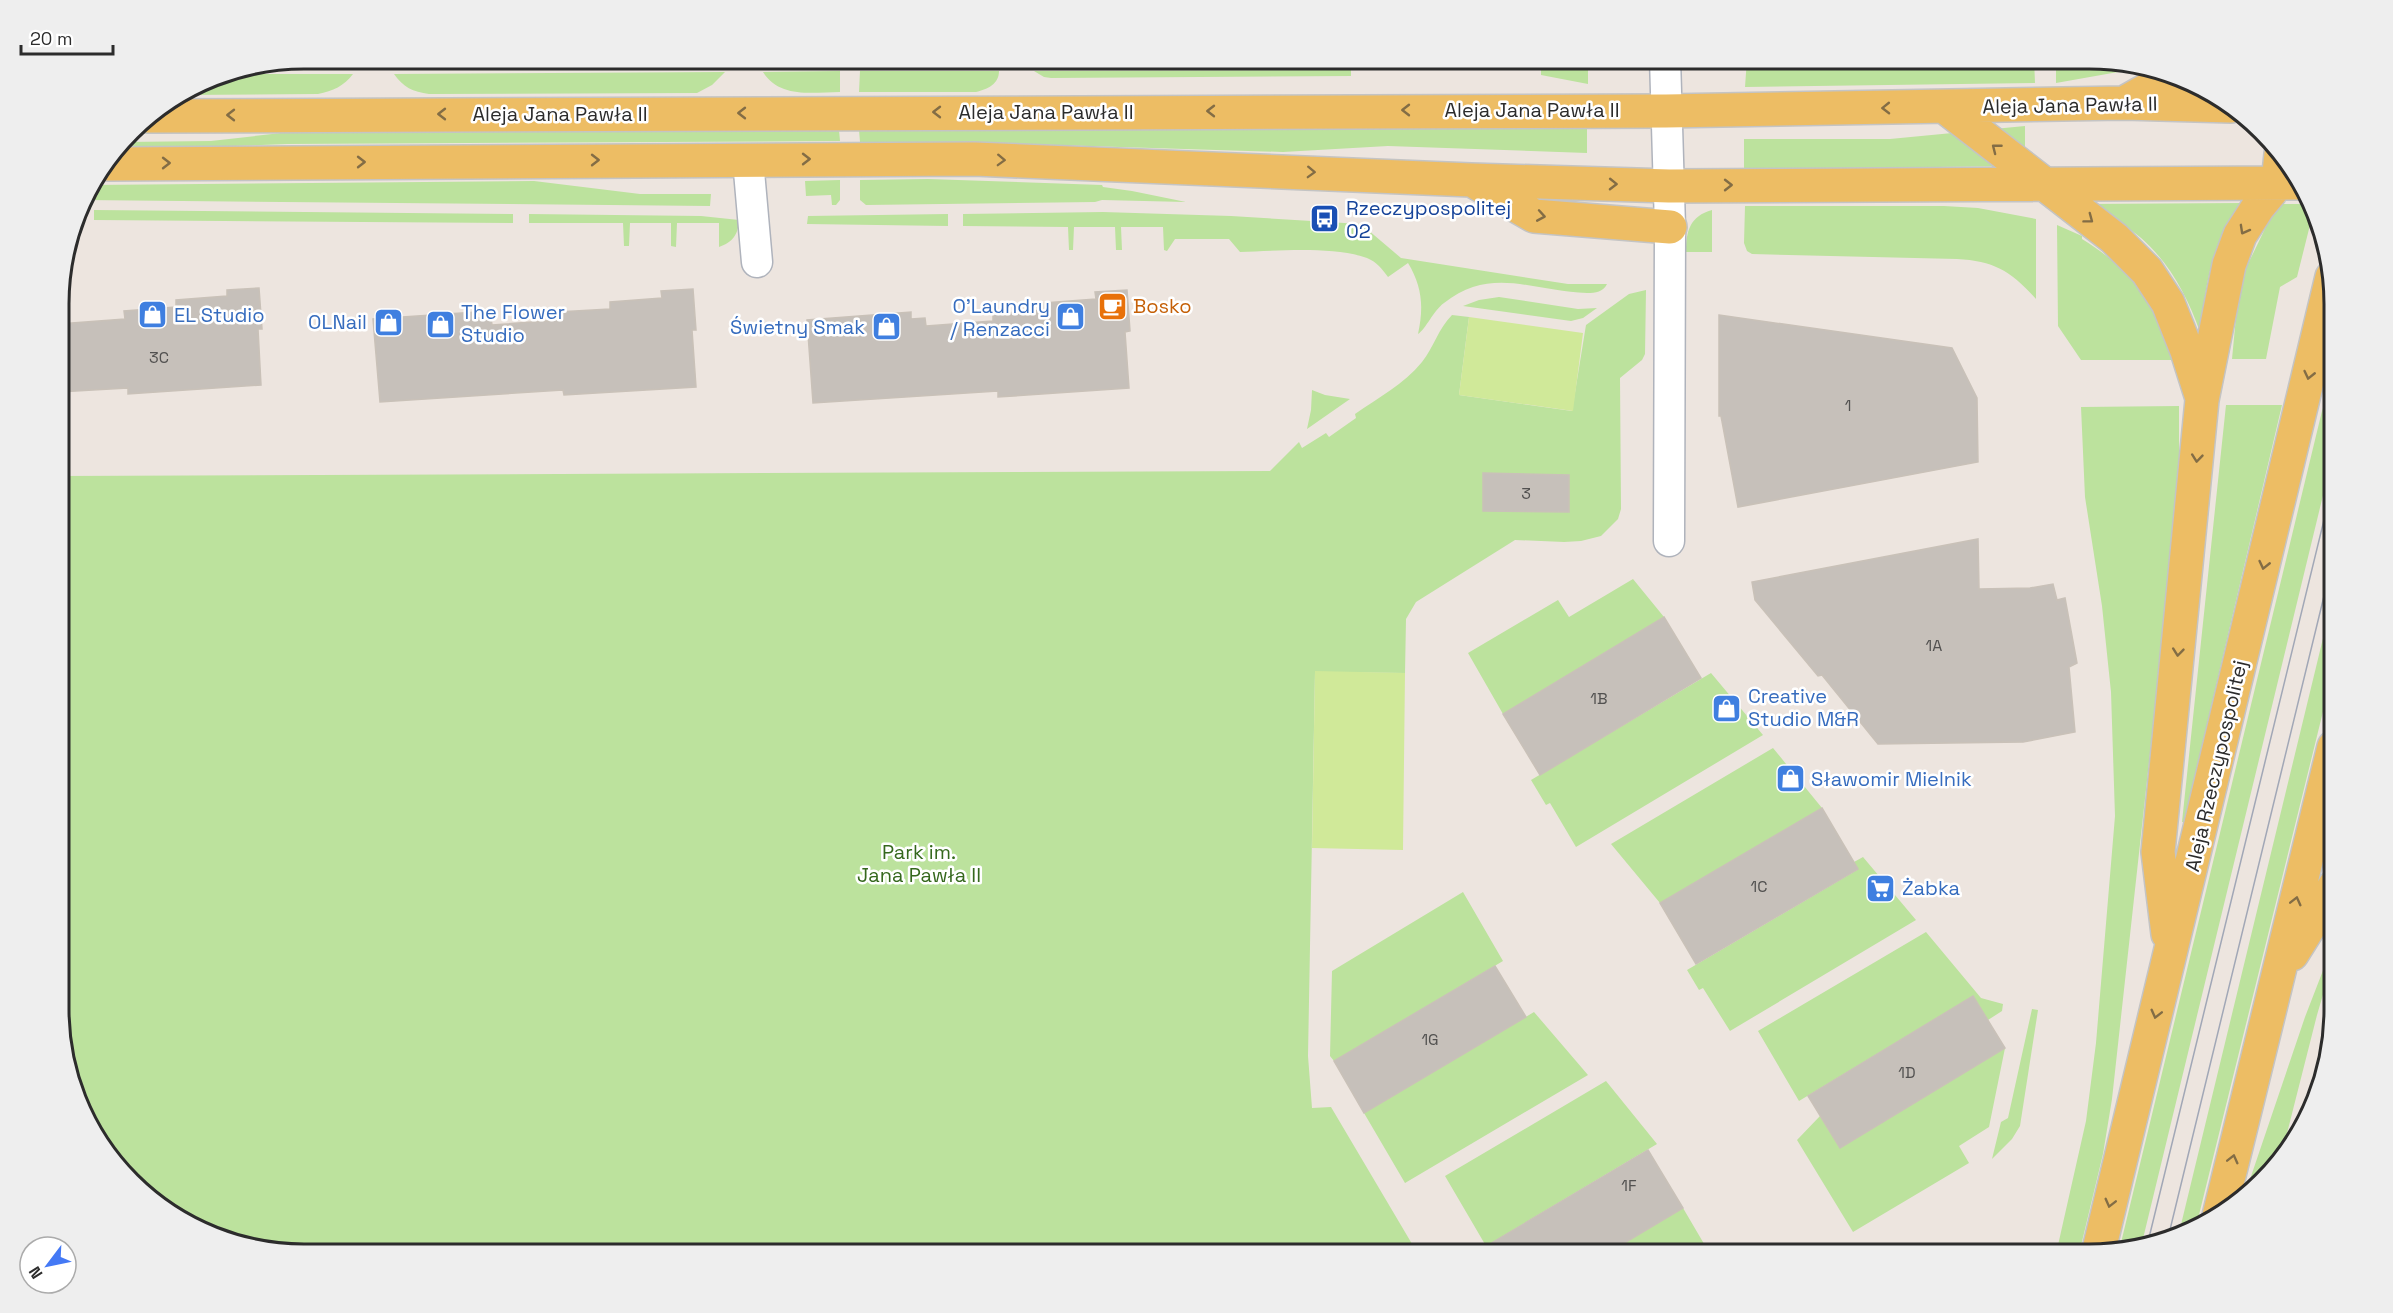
<svg xmlns="http://www.w3.org/2000/svg" width="2393" height="1313" viewBox="0 0 2393 1313" font-family="'Space Grotesk',sans-serif">
	<style>
		.green { fill: #bce29d }
		.pitch { fill: #d0e999 }
		.building { fill: #c6c0ba; stroke: #c9c1b8; stroke-width: 1.5 }
		.lines { fill: none; stroke-linecap: round; stroke-linejoin: round }
		.minor-casing { stroke: #afb3bc; stroke-width: 33 }
		.major-casing { stroke: #c4c4c4; stroke-width: 36 }
		.minor { stroke: #fff; stroke-width: 30 }
		.major { stroke: #edbd64; stroke-width: 33 }
		.tram { stroke: #a1a7b6; stroke-width: 1.5 }
		.oneway { stroke: #836d45 }
		.labels { text-anchor: middle; stroke-width: 5; stroke-linejoin: round; paint-order: stroke }
		.number-label { font-size: 16px; fill: #525150 }
		.street-label { font-size: 20px; fill: #2c2c2c; stroke: #fff }
		.transit-label { font-size: 20px; fill: #164399; stroke: #fff; text-anchor: start }
		.shop-label { font-size: 20px; fill: #366cbe; stroke: #fff; text-anchor: start }
		.food-label { font-size: 20px; fill: #c56008; stroke: #fff; text-anchor: start }
		.park-label { font-size: 20px; fill: #35681d; stroke: #fff }
		.rim { fill: none; stroke: #2c2c2c; stroke-width: 3 }
	</style>
	<rect width="100%" height="100%" fill="#ede5df"/>
	<path class="green" d="M726 58 482 60V58Z
		M1766 59H2034L2035 83 1745 87 1747 59H1754V61Z
		M2056 59H2089L2135 69 2056 83Z
		M1588 68V84L1541 75V69Z
		M1351 70V76L1051 78 1044 77 1034 71Z
		M840 71V92C813 92 780 99 763 72Z
		M860 71H999C999 84 988 89 976 92H859Z
		M725 72 712 85 697 93 429 94C413 92 403 87 394 74Z
		M224 74H353C344 86 333 91 318 94L181 95 210 77Z
		M1587 126V153L1388 146 1283 152 959 142H860L859 130Z
		M2025 126V166L1744 169V139H1890Z
		M308 130V133L839 130 840 141 288 144 119 150 125 142 211 141Z
		M928 179 1102 185 1103 187 1132 191 1186 202 1102 200 1095 202 866 205 860 200V180Z
		M840 180V200L836 205H832L831 195 806 196 805 181Z
		M534 181 640 194H711L710 206 83 200 91 185Z
		M2242 203C2238 210 2234 211 2231 217 2210 252 2205 292 2200 332 2185 289 2161 248 2122 224 2110 216 2097 211 2085 204Z
		M2277 204H2307L2312 217 2297 277 2280 287 2266 359H2232L2238 296 2246 268Z
		M1745 206H1944L1978 208 2036 219V299C2011 271 1994 261 1957 259L1752 254 1747 251 1744 243Z
		M94 210 513 214V223L94 220Z
		M1712 210V252H1686C1686 231 1690 216 1712 210Z
		M1103 212 1231 216 1361 224 1401 258 1568 284H1607C1603 292 1596 293 1587 293 1534 292 1492 265 1444 303 1433 311 1426 329 1418 334 1424 307 1422 286 1408 263L1388 277C1382 269 1377 262 1367 258 1333 246 1277 251 1240 252L1229 239H1175L1167 251 1164 250 1163 227H1121L1122 250H1116L1115 227H1074L1073 250H1069L1068 227 963 226V214Z
		M529 214 701 216 739 220C738 235 733 242 719 247V223H677L676 247 671 246V223H630L629 246H624L623 223H529Z
		M948 214V226L807 224 808 216Z
		M2057 225 2082 236V239C2128 267 2161 306 2172 360H2081L2058 326Z
		M1646 290 1645 354 1642 360 1620 378 1621 509 1618 519 1601 536 1581 541 1564 542 1515 540 1416 602 1406 619 1405 673 1315 672 1308 1056 1312 1108 1331 1107 1418 1254H304L195 1229 109 1158 77 1103 61 1041 59 476 1270 471 1299 442 1302 448 1326 433 1329 437 1356 418 1355 414C1378 398 1404 384 1422 362 1434 347 1438 329 1452 315L1469 317 1459 395 1572 411 1586 325 1629 294Z
		M1499 297 1578 309 1597 308 1583 318 1571 321 1463 306 1479 300Z
		M1312 390 1325 395 1350 399 1307 429 1311 410Z
		M2333 404V454L2141 1247 2119 1251 2322 411 2324 405Z
		M2226 405H2282L2184 822H2182Z
		M2179 406V489L2112 1099 2103 1154 2079 1254H2056L2086 1121 2096 1043 2115 816 2111 692 2102 606 2085 497 2081 407Z
		M1633 579 1664 617 1503 714 1468 653 1558 600 1569 617Z
		M2333 597 2334 667 2196 1227 2178 1237Z
		M1711 673 1763 735 1576 847 1550 803 1546 805 1531 780Z
		M1773 748 1822 808 1660 903 1611 844Z
		M1863 857 1916 920 1730 1031 1703 988 1699 990 1687 970 1857 870 1854 862Z
		M1463 892 1503 961 1334 1061 1330 1056 1332 971Z
		M1926 932 1981 998 2003 1004 2002 1011 1988 1020 1973 996 1799 1101 1758 1031Z
		M2334 942V957L2317 1015 2280 1161 2273 1171 2244 1197 2305 1017Z
		M2032 1009 2038 1010 2020 1126 2012 1139 1992 1159 2001 1122 2008 1118Z
		M1534 1012 1588 1075 1405 1183 1364 1113Z
		M2005 1048 1989 1127 1959 1146 1969 1163 1853 1232 1797 1140 1820 1116 1840 1148Z
		M1606 1081 1657 1144 1486 1246 1445 1176Z
		M1683 1208 1710 1254H1606Z"/>
	<path class="pitch" d="M1469 317 1583 333 1573 411 1459 395Z
		M1315 671 1405 673 1403 850 1312 848Z"/>
	<path class="building" d="M259 288 262 329H258L261 385 128 394V388L59 392V324L125 319 124 311 176 307V300L227 296V290Z
		M693 289 696 330H692L696 387 564 395 563 390 380 402 373 319 476 312 477 318 491 317 492 325 559 320 558 312 610 309V302L662 298 661 291Z
		M1127 290 1130 331 1125 332 1129 388 998 397V391L813 403 807 320 911 312V319L925 318 926 326 993 321V314L1044 310V303L1096 299 1095 292Z
		M1719 315 1952 348 1977 398 1978 462 1738 507 1721 416H1719Z
		M1483 473 1569 475V512L1483 511Z
		M1978 539 1979 589 2030 588 2053 584 2057 600 2065 598 2077 663 2069 667 2075 732 2023 742 1878 744 1822 675 1818 676 1755 600 1752 582Z
		M1664 617 1701 678 1540 775 1503 714Z
		M1822 808 1858 869 1696 964 1660 903Z
		M1495 966 1526 1017 1364 1113 1334 1061Z
		M1973 996 2005 1048 1840 1148 1808 1096Z
		M1648 1150 1683 1208 1606 1254H1473Z"/>
	<g class="lines">
		<defs>
			<path id="minor" d="M1665 58 1670 227 1669 541
				M748 160 757 262"/>
			<path id="major" d="M2124 103 2170 77
				M1945 107 2114 238 2147 271 2168 303 2187 351 2201 395
				M148 116 1666 111 2124 103 2231 106
				M108 164 974 159 1471 180 1669 186 2299 183
				M1475 182 1534 216 1670 227
				M2168 934 2158 852 2202 400 2229 265 2240 235 2258 207 2278 183 2281 154
				M2292 954 2334 887
				M2219 1216 2334 747
				M2098 1254 2332 277"/>
		</defs>
		<use href="#minor" class="minor-casing"/>
		<use href="#major" class="major-casing"/>
		<use href="#minor" class="minor"/>
		<use href="#major" class="major"/>
		<path class="tram" d="M2167 1242 2333 559
			M2147 1246 2333 483"/>
	</g>
	<defs><path id="oneway-chevron" d="M-2-3.5L2.5 0L-2 3.5" fill="none" stroke-width="1.6" stroke-linecap="round" stroke-linejoin="round" transform="scale(1.5)"/></defs>
	<g class="oneway">
		<use href="#oneway-chevron" transform="translate(1886 108) rotate(179)"/>
		<use href="#oneway-chevron" transform="translate(1406 110) rotate(180)"/>
		<use href="#oneway-chevron" transform="translate(1211 111) rotate(180)"/>
		<use href="#oneway-chevron" transform="translate(937 112) rotate(180)"/>
		<use href="#oneway-chevron" transform="translate(742 113) rotate(180)"/>
		<use href="#oneway-chevron" transform="translate(442 114) rotate(180)"/>
		<use href="#oneway-chevron" transform="translate(231 115) rotate(180)"/>
		<use href="#oneway-chevron" transform="translate(1996 148) rotate(-142)"/>
		<use href="#oneway-chevron" transform="translate(806 159)"/>
		<use href="#oneway-chevron" transform="translate(595 160)"/>
		<use href="#oneway-chevron" transform="translate(1001 160) rotate(2)"/>
		<use href="#oneway-chevron" transform="translate(361 162)"/>
		<use href="#oneway-chevron" transform="translate(166 163)"/>
		<use href="#oneway-chevron" transform="translate(1311 172) rotate(2)"/>
		<use href="#oneway-chevron" transform="translate(1613 184) rotate(1)"/>
		<use href="#oneway-chevron" transform="translate(1728 185)"/>
		<use href="#oneway-chevron" transform="translate(1541 216) rotate(10)"/>
		<use href="#oneway-chevron" transform="translate(2089 219) rotate(37)"/>
		<use href="#oneway-chevron" transform="translate(2244 230) rotate(119)"/>
		<use href="#oneway-chevron" transform="translate(2309 375) rotate(103)"/>
		<use href="#oneway-chevron" transform="translate(2197 458) rotate(96)"/>
		<use href="#oneway-chevron" transform="translate(2264 565) rotate(103)"/>
		<use href="#oneway-chevron" transform="translate(2178 652) rotate(96)"/>
		<use href="#oneway-chevron" transform="translate(2296 901) rotate(-76)"/>
		<use href="#oneway-chevron" transform="translate(2156 1014) rotate(104)"/>
		<use href="#oneway-chevron" transform="translate(2233 1159) rotate(-76)"/>
		<use href="#oneway-chevron" transform="translate(2110 1203) rotate(104)"/>
	</g>
	<defs>
		<symbol id="bus-square" viewBox="-11 -11 22 22"><rect x="-9" y="-9" width="18" height="18" rx="4" fill="#1a4fb4" stroke="#fff"/><path d="M-5-6H5V4H4V6H2V4H-2V6H-4V4H-5ZM-3.5-4V0h7V-4ZM-3.5 1.2v1.5H-2V1.2ZM2 1.2v1.5H3.5V1.2Z" fill="#fff"/></symbol>
		<symbol id="cafe-square" viewBox="-11 -11 22 22"><rect x="-9" y="-9" width="18" height="18" rx="4" fill="#e8710a" stroke="#fff"/><path d="M-5.5-4.5H6V0H3Q3 3.5 0 3.5H-2.5Q-5.5 3.5-5.5 0ZM3-3.2v2h1.7v-2ZM-6 4.5H4V6H-6Z" fill="#fff"/></symbol>
		<symbol id="shop-square" viewBox="-11 -11 22 22"><rect x="-9" y="-9" width="18" height="18" rx="4" fill="#3f7fe0" stroke="#fff"/><path d="M-5-2.5h2.3a2.7 3.5 0 0 1 5.4 0H5L5.5 6h-11ZM-1.5-2.5h3a1.5 2.3 0 0 0-3 0Z" fill="#fff"/></symbol>
		<symbol id="supermarket-square" viewBox="-11 -11 22 22"><rect x="-9" y="-9" width="18" height="18" rx="4" fill="#3f7fe0" stroke="#fff"/><path d="M-6-5.5h2.5l.6 2H6L4.5 2H-2.5L-4.4-4H-6ZM-1.5 3.2a1.3 1.3 0 1 0 .1 0ZM3 3.2a1.3 1.3 0 1 0 .1 0Z" fill="#fff"/></symbol>
	</defs>
	<g fill-rule="evenodd">
		<use href="#bus-square" x="1308" y="202" width="33" height="33"/>
		<use href="#cafe-square" x="1096" y="290" width="33" height="33"/>
		<use href="#shop-square" x="136" y="298" width="33" height="33"/>
		<use href="#shop-square" x="1054" y="300" width="33" height="33"/>
		<use href="#shop-square" x="372" y="306" width="33" height="33"/>
		<use href="#shop-square" x="424" y="308" width="33" height="33"/>
		<use href="#shop-square" x="870" y="310" width="33" height="33"/>
		<use href="#shop-square" x="1710" y="692" width="33" height="33"/>
		<use href="#shop-square" x="1774" y="762" width="33" height="33"/>
		<use href="#supermarket-square" x="1864" y="872" width="33" height="33"/>
	</g>
	<g class="labels">
		<g class="number-label">
			<text x="159" y="363">3C</text>
			<text x="1848" y="411">1</text>
			<text x="1526" y="499">3</text>
			<text x="1934" y="651">1A</text>
			<text x="1599" y="704">1B</text>
			<text x="1759" y="892">1C</text>
			<text x="1430" y="1045">1G</text>
			<text x="1907" y="1078">1D</text>
			<text x="1629" y="1191">1F</text>
		</g>
		<g class="street-label">
			<text transform="translate(2070 105) rotate(-1)" y="7">Aleja Jana Pawła II</text>
			<text x="1532" y="117">Aleja Jana Pawła II</text>
			<text x="1046" y="119">Aleja Jana Pawła II</text>
			<text x="560" y="121">Aleja Jana Pawła II</text>
			<text transform="translate(2216 766) rotate(-77)" y="7">Aleja Rzeczypospolitej</text>
		</g>
		<g class="transit-label">
			<text x="1346" y="215">Rzeczypospolitej<tspan x="1346" dy="23">02</tspan></text>
		</g>
		<g class="shop-label">
			<text x="1050" y="313" text-anchor="end">O'Laundry<tspan x="1050" dy="23">/ Renzacci</tspan></text>
			<text x="461" y="319">The Flower<tspan x="461" dy="23">Studio</tspan></text>
			<text x="174" y="322">EL Studio</text>
			<text x="367" y="329" text-anchor="end">OLNail</text>
			<text x="865" y="334" text-anchor="end">Świetny Smak</text>
			<text x="1748" y="703">Creative<tspan x="1748" dy="23">Studio M&amp;R</tspan></text>
			<text x="1811" y="786">Sławomir Mielnik</text>
			<text x="1902" y="895">Żabka</text>
		</g>
		<g class="food-label">
			<text x="1133" y="313">Bosko</text>
		</g>
		<g class="park-label">
			<text x="919" y="859">Park im.<tspan x="919" dy="23">Jana Pawła II</tspan></text>
		</g>
	</g>
	<path d="M0 0H2393V1313H0ZM304 69H2089A235 235 0 0 1 2324 304V1009A235 235 0 0 1 2089 1244H304A235 235 0 0 1 69 1009V304A235 235 0 0 1 304 69Z" fill="#eee" fill-rule="evenodd"/>
	<path class="rim" d="M304 69H2089A235 235 0 0 1 2324 304V1009A235 235 0 0 1 2089 1244H304A235 235 0 0 1 69 1009V304A235 235 0 0 1 304 69Z"/>
	<g transform="translate(48 1265) rotate(238)"><circle r="28" fill="#ffffff" stroke="#ababab" stroke-width="1.5"/>
	<path d="M0-4.5L10 22L0 15L-10 22Z" fill="#4479f5"/>
	<text y="-9" font-size="16" font-weight="bold" text-anchor="middle" fill="#2c2c2c">N</text>
	</g>
	<path d="M21 45v9h92v-9" fill="none" stroke="#2c2c2c" stroke-width="3"/>
	<text x="30" y="45" font-size="18" fill="#2c2c2c" stroke="#ffffff" stroke-width="4.5" paint-order="stroke">20 m</text>
</svg>
